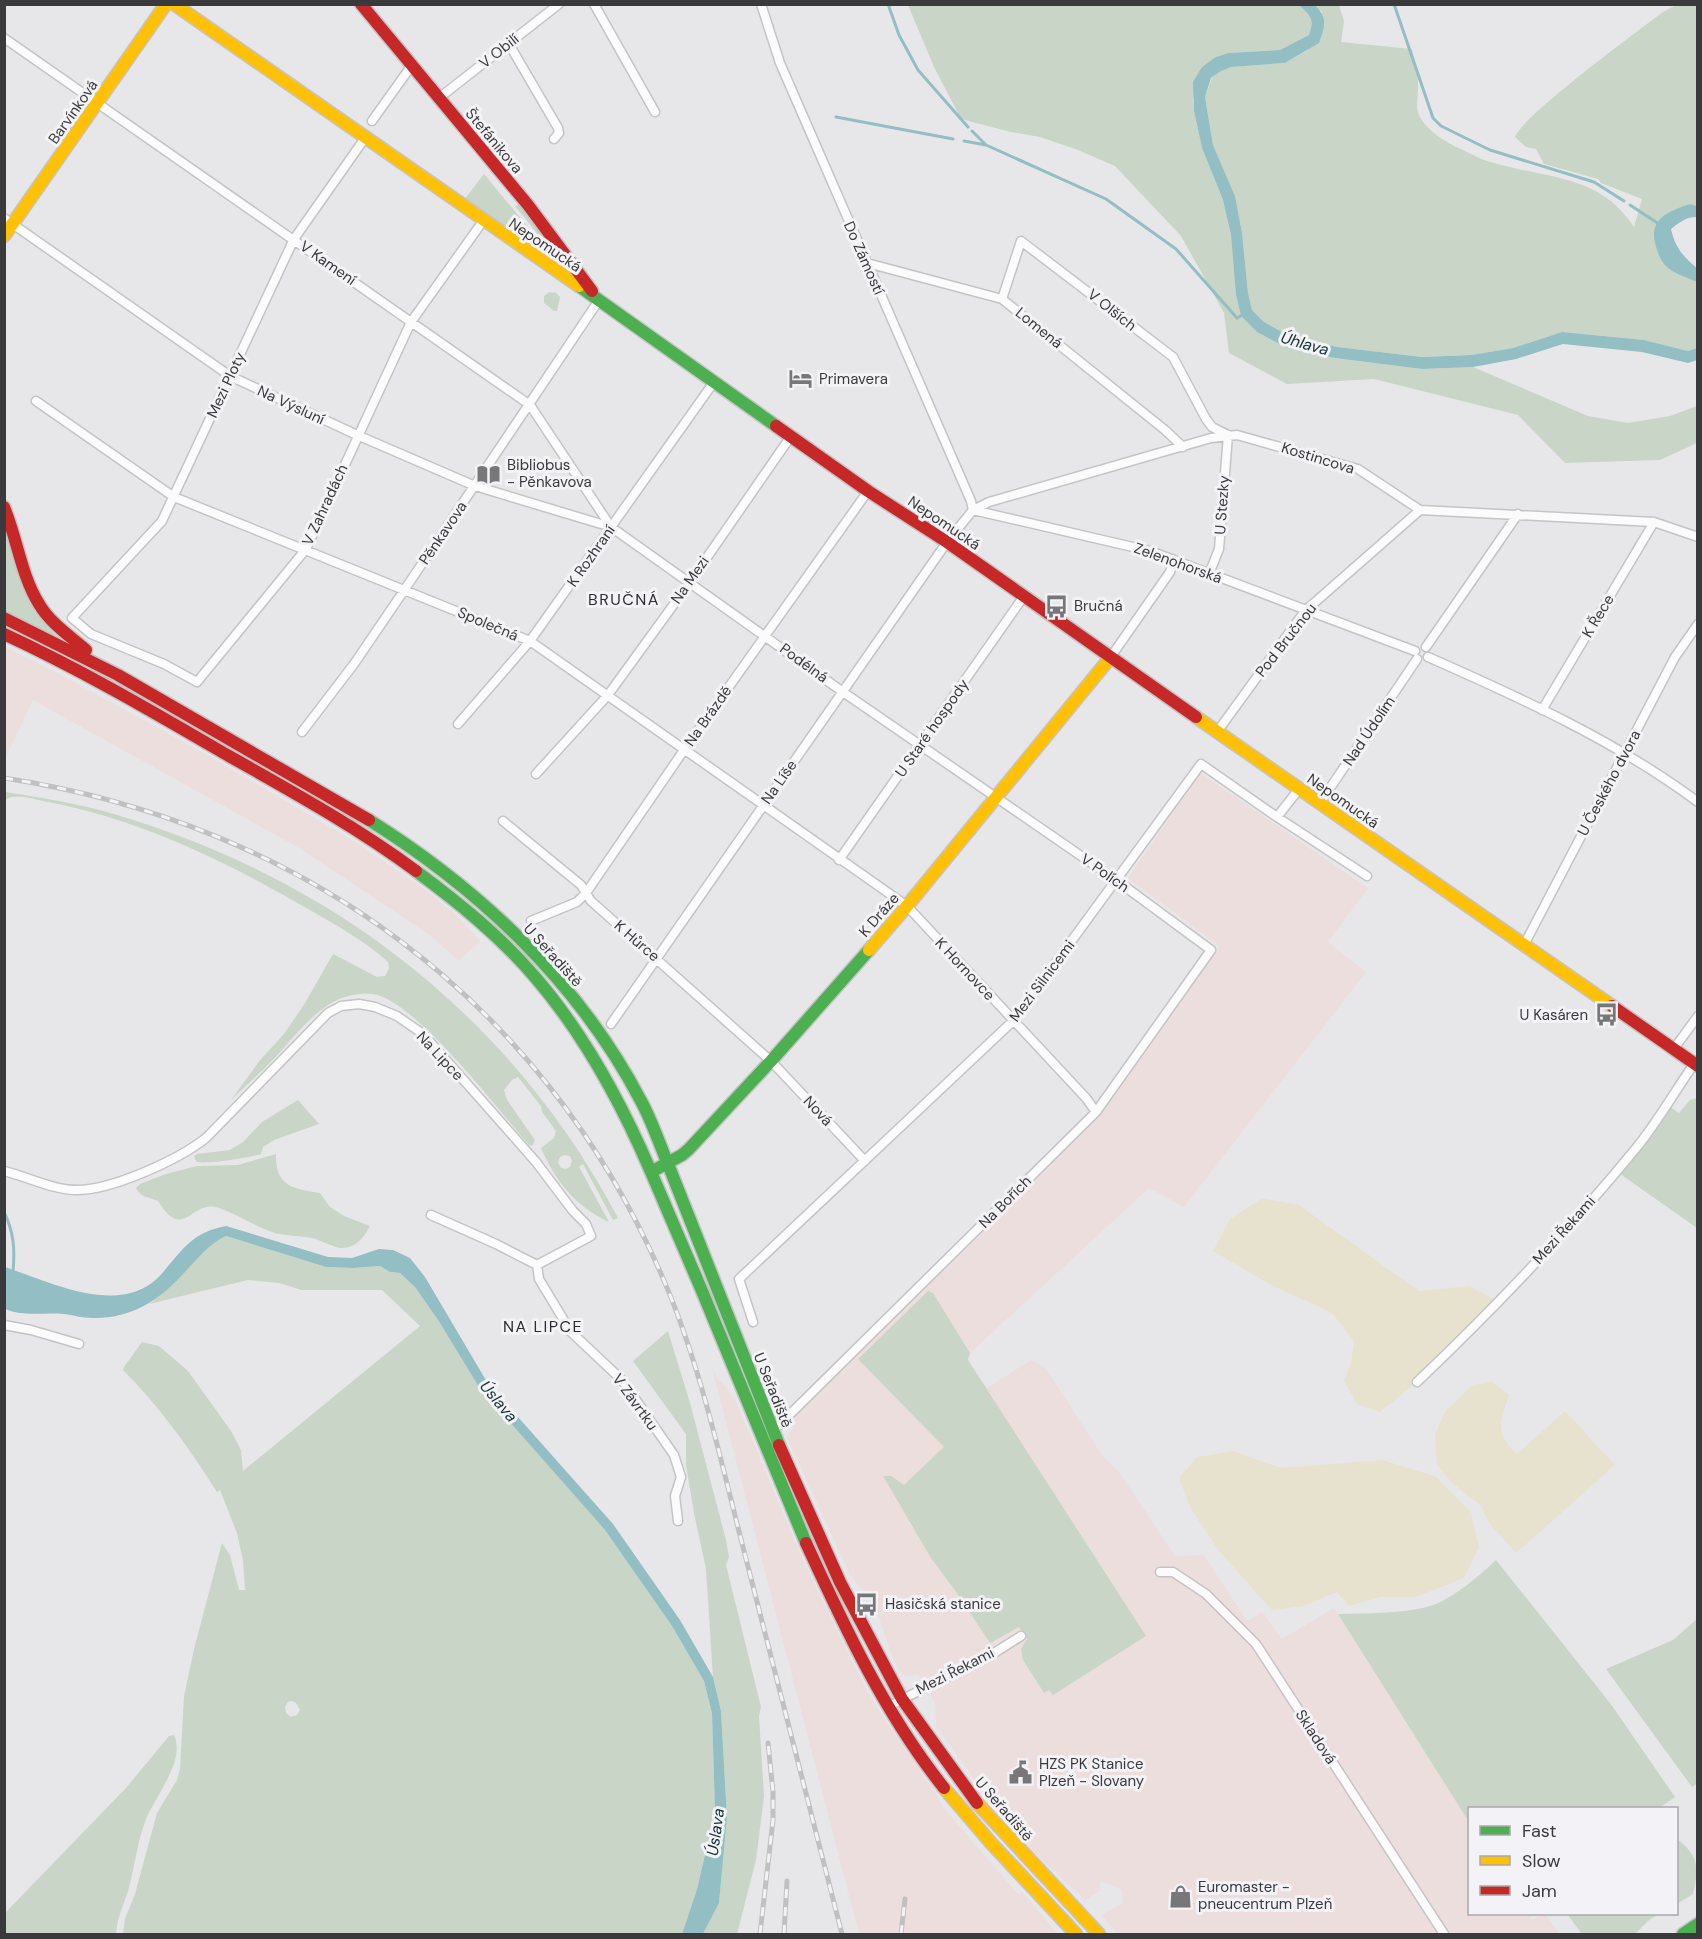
<svg xmlns="http://www.w3.org/2000/svg" width="1702" height="1939" viewBox="0 0 1702 1939" font-family="'DM Sans',sans-serif">
	<style>
		.industrial { fill: #ecdedd }
		.green { fill: #c8d5c7; fill-rule: evenodd }
		.sand { fill: #e7e2ce }
		.water { fill: #92bec4 }
		.lines { fill: none; stroke-linecap: round; stroke-linejoin: round }
		.stream { stroke: #92bec4; stroke-width: 3 }
		.street-casing { stroke: #c4c4c6; stroke-width: 11 }
		.fast-casing { stroke: #c4c4c6; stroke-width: 15 }
		.slow-casing { stroke: #c4c4c6; stroke-width: 15 }
		.jam-casing { stroke: #c4c4c6; stroke-width: 15 }
		.street { stroke: #fbfbfc; stroke-width: 8 }
		.fast { stroke: #4caf50; stroke-width: 12 }
		.slow { stroke: #ffc107; stroke-width: 12 }
		.jam { stroke: #c62828; stroke-width: 12 }
		.rail-casing { stroke: #c0c0c1; stroke-width: 5 }
		.rail { stroke: #f3f3f7; stroke-width: 3; stroke-dasharray: 9; stroke-linecap: butt }
		.labels { text-anchor: middle; stroke-width: 6; stroke-linejoin: round; paint-order: stroke }
		.street-label { font-size: 15px; fill: #3a3a3c; stroke: #f3f3f7 }
		.poi-label { font-size: 15px; fill: #3a3a3c; stroke: #f3f3f7; text-anchor: start }
		.water-label { font-size: 16px; font-style: italic; fill: #113235; stroke: #f3f3f7 }
		.neighbourhood-label { font-size: 16px; letter-spacing: 1.5px; fill: #2d2d30; stroke: #f3f3f7 }
	</style>
	<rect width="100%" height="100%" fill="#e7e7e9"/>
	<path class="industrial" d="M5 647 63 676 202 752 352 840 419 885 454 913 480 941 459 961 431 936 299 848 33 700 5 759Z
		M1200 773 1368 888 1328 942 1366 972 1184 1207 1149 1188 968 1355V1360L987 1388 1031 1360 1045 1367 1102 1455 1120 1473 1175 1556 1204 1555 1247 1621 1262 1612 1282 1639 1334 1608 1469 1821 1470 1914H1528L1532 1920 1541 1914H1545L1560 1934H1118L1101 1915 1123 1903 1122 1890 1103 1882 1099 1885 1101 1890 1085 1900 1045 1863 1001 1816 936 1726 935 1702 918 1674 905 1676 900 1672 894 1662 875 1606 850 1575 787 1437 793 1428 791 1418 1092 1122 1219 946 1128 878Z
		M712 1368 717 1378 727 1388 737 1404 803 1560 867 1691 887 1723 937 1795 942 1806 1018 1894 1022 1892 1058 1934H859Z"/>
	<path class="green" d="M908 5H1299C1310 16 1315 18 1309 35L1280 50 1228 53 1216 57 1193 98 1194 111 1202 148 1223 200 1231 235 1236 295 1241 316 1257 332 1285 347 1335 358 1422 369 1473 367 1588 416 1628 423 1670 416 1697 406V443L1660 460 1565 463 1518 415 1374 379 1287 384 1229 353 1224 313 1181 236 1115 166 1078 150 1040 137 1011 132 961 119 934 67Z
		M1315 5H1339L1344 21 1341 42 1412 49C1414 61 1418 73 1418 85 1419 96 1414 106 1420 117 1427 130 1441 139 1454 146 1464 150 1474 156 1484 160 1539 179 1598 171 1634 227L1642 199 1601 183 1598 179 1544 164 1536 149 1526 147 1515 137C1521 117 1639 30 1663 12L1676 5H1697V206L1690 204 1656 222 1697 282V348L1688 351 1644 340 1562 332 1513 348 1471 355 1422 357 1337 347 1289 336 1264 322 1252 310 1248 293 1242 233 1235 196 1213 145 1205 97 1212 78 1220 71 1231 67 1285 63 1308 50 1322 12Z
		M484 174 542 244 538 247H532L464 200Z
		M519 205 546 239 544 242 515 206Z
		M549 292 556 293 560 297 557 311H554L544 303V296Z
		M8 533 50 629 58 638 5 613 4 544Z
		M6 792C43 798 81 804 117 815 333 879 512 1017 618 1218L613 1220 583 1164 579 1167 609 1222C575 1206 556 1182 541 1148L554 1138 556 1131 542 1112 541 1106 518 1077 512 1080 504 1090 507 1100 535 1140 532 1146 529 1145C499 1111 415 1000 373 994 360 992 344 996 333 1002 307 1017 289 1044 268 1065 256 1077 243 1088 231 1100L261 1059 284 1034 305 1003 333 954 377 977 385 976 389 968 388 962C365 941 336 925 308 909 227 862 142 820 48 802 35 800 17 792 5 800ZM564 1155 570 1156 572 1161 570 1167 566 1169 561 1168 558 1162 560 1157Z
		M1697 1098V1228L1616 1171 1666 1104 1679 1113 1690 1100Z
		M298 1100 319 1124 274 1140 263 1147 261 1154C252 1157 203 1166 196 1161 195 1160 195 1158 194 1156L197 1154 230 1150 243 1142 262 1122Z
		M276 1154C275 1186 293 1189 320 1193L330 1207 344 1216 370 1226C364 1237 357 1247 343 1248 333 1248 321 1240 312 1238 300 1236 287 1236 275 1233 255 1227 236 1213 216 1207 191 1201 183 1242 158 1201 149 1197 140 1197 136 1188L140 1184 166 1174 197 1166 238 1165Z
		M226 1236 326 1267 353 1268 380 1266 390 1272 400 1273 415 1287 438 1320 479 1387 605 1530 672 1626 704 1681 712 1712 715 1812 697 1889 682 1934H123L125 1919 135 1894 157 1813 177 1780 180 1769 184 1696 194 1649 222 1543 230 1555 239 1590H245L243 1560 237 1533 220 1490 217 1492C189 1448 160 1407 123 1370L124 1367 142 1342 159 1346 188 1371 231 1431 241 1450 243 1471 420 1326 382 1290H302L279 1283 248 1280 149 1304C177 1285 197 1251 226 1236ZM292 1701 296 1703 300 1710 297 1715 291 1717 286 1713 285 1707 288 1702Z
		M928 1291 933 1293 970 1353 968 1360 1146 1636 1053 1695 1049 1690 1044 1693 1023 1660 1021 1649 1027 1639 1019 1627 990 1643 957 1593 931 1558 883 1476H891L904 1485 944 1447 858 1359Z
		M668 1331 690 1403 726 1540 729 1557 726 1565 761 1707 759 1716 764 1796 756 1860 737 1934H703L719 1903 727 1818 721 1711 713 1677 706 1569 694 1513 686 1465V1434L633 1361Z
		M1496 1560 1610 1703 1675 1797 1659 1808H1470L1469 1822 1338 1614C1367 1613 1398 1614 1427 1607 1449 1602 1479 1576 1496 1560Z
		M1697 1619 1698 1783 1692 1787 1606 1669 1673 1640Z
		M174 1735C186 1760 155 1797 146 1819 137 1842 135 1867 128 1891 123 1906 117 1919 116 1934H5V1913L126 1788 169 1736Z
		M1677 1839C1699 1855 1699 1869 1693 1894L1677 1904Z
		M1567 1914H1660L1650 1919 1635 1934H1582Z"/>
	<path class="sand" d="M1262 1198 1299 1205 1419 1291 1469 1286 1499 1302 1417 1382 1380 1412 1357 1404 1344 1381 1351 1363 1354 1341 1332 1313 1271 1285 1213 1251 1230 1219Z
		M1491 1381 1509 1395C1500 1422 1494 1433 1517 1454L1565 1411 1615 1465 1516 1553 1490 1524 1480 1505 1452 1483 1437 1465 1435 1435 1445 1412 1471 1386Z
		M1233 1451 1281 1468 1382 1460 1435 1476 1471 1512 1479 1547 1464 1578 1416 1597H1380L1349 1606 1337 1592 1304 1606 1272 1610 1219 1551 1191 1509 1179 1478 1197 1457Z"/>
	<path class="water" d="M1299 5H1315C1328 18 1325 27 1319 43L1285 63 1231 67 1221 71 1211 78 1205 97 1213 145 1235 196 1242 233 1248 293 1252 310 1264 322 1289 336 1337 347 1422 357 1471 355 1513 348 1562 332 1644 340 1688 351 1697 348V360L1688 363 1642 352 1563 344 1516 359 1473 367 1422 369 1335 358 1285 347 1257 332 1241 316 1236 295 1231 235 1223 200 1202 148 1194 111 1193 82 1202 67 1216 57 1228 53 1280 50 1309 35C1315 18 1310 16 1299 5Z
		M1690 204 1697 206V217C1688 216 1678 223 1671 229 1675 247 1683 257 1697 268V282C1687 277 1673 274 1665 265 1660 260 1657 250 1655 243 1649 218 1670 211 1690 204Z
		M226 1226 328 1257 352 1258 379 1249 393 1250 410 1258 425 1277 487 1382 613 1524 680 1620 713 1677 721 1711 727 1818 719 1903 703 1934H682L697 1889 715 1812 712 1713 704 1681 672 1626 605 1530 479 1387 438 1320 415 1287 400 1273 390 1272 380 1266 353 1268 326 1267 226 1236C209 1244 197 1259 184 1273 159 1301 130 1319 92 1318 82 1318 73 1315 64 1314 44 1312 24 1317 5 1309V1267C53 1283 125 1320 164 1271 184 1247 194 1232 226 1226Z"/>
	<g class="lines">
		<path class="stream" d="M888 4 899 35 918 70 968 127
			M1394 4 1433 118 1441 126 1490 150 1594 182 1624 201
			M836 117 953 139
			M972 131 986 145 1106 199 1176 249 1237 318 1244 314
			M964 141 986 145
			M1630 205 1659 224
			M4 1212C14 1232 15 1250 13 1271"/>
		<defs>
			<path id="street" d="M594 4 655 112
				M761 4 780 63 971 501 973 510 989 502 1211 438 1237 435 1358 469 1420 510 1654 522 1698 537
				M4 38 530 405 611 527
				M509 44 558 128 559 133 554 139
				M439 98 559 4
				M372 121 412 65
				M365 138 294 239 162 521 72 618 91 634 164 664 197 682 306 549 411 322 483 221
				M4 218 230 376 357 435 475 486 611 527 843 692 1116 880 1211 950 1096 1112 773 1431
				M867 263 1002 299 1165 430 1183 447
				M1002 299 1021 241 1173 357 1206 419 1212 427 1228 435
				M36 401 174 497 530 641 907 906 1086 1098 1096 1112
				M1209 574 1219 549 1228 435
				M1426 647 1518 514
				M1428 657C1521 698 1616 741 1698 802
				M1110 658 1170 572 1174 560
				M1542 710 1654 522
				M458 724 530 641 714 382
				M302 732 354 664 405 589 599 300
				M1217 732 1305 611 1420 510
				M536 774 608 695 690 582 791 436
				M1320 803 1417 659
				M1277 817 1367 876
				M503 821 581 885 591 901 771 1061 865 1161
				M839 860 1024 596
				M531 921 577 902 586 893 684 750 868 491
				M1524 945 1675 657 1698 624
				M611 1024 947 542 973 510 1150 551 1415 651
				M1673 1050 1698 1016
				M4 1171C28 1177 53 1190 77 1190 112 1190 178 1160 206 1138L328 1013 341 1006 359 1004 375 1007 397 1016 423 1034 536 1162 573 1211 586 1224 591 1236 537 1265 496 1244 431 1215
				M537 1265 539 1279 571 1332 622 1380 674 1455 681 1477 675 1496 678 1521
				M753 1322 739 1279 1013 1021 1201 764 1277 817 1299 789
				M4 1325 31 1330 79 1344
				M1417 1382C1495 1308 1569 1230 1637 1147 1658 1121 1675 1091 1694 1064
				M1160 1572H1173L1206 1594 1256 1644 1444 1934
				M889 1706 994 1653 1021 1636"/>
			<path id="fast" d="M579 286 776 426
				M369 820C481 890 580 984 641 1101 652 1121 659 1143 668 1164
				M416 871C459 903 500 936 535 977 585 1035 621 1102 651 1172
				M668 1164 779 1445
				M651 1172 682 1155 689 1149 771 1061 869 950
				M651 1172 702 1291 806 1543
				M1683 1934 1698 1924"/>
			<path id="slow" d="M174 4 579 286
				M4 236 166 4
				M1196 717 1612 1006
				M869 950 907 906 1110 658
				M944 1788 991 1843 1076 1934
				M977 1803 1099 1934"/>
			<path id="jam" d="M361 4 528 205 592 291
				M776 426 868 491 947 542 1196 717
				M4 507C17 538 21 575 39 604 50 623 70 636 86 650
				M4 618 118 675 369 820
				M4 634C82 670 155 713 229 756 293 792 358 828 416 871
				M1612 1006 1698 1066
				M779 1445 840 1582 902 1699 977 1803
				M806 1543C845 1628 885 1714 944 1788"/>
		</defs>
		<use href="#street" class="street-casing"/>
		<use href="#fast" class="fast-casing"/>
		<use href="#slow" class="slow-casing"/>
		<use href="#jam" class="jam-casing"/>
		<use href="#street" class="street"/>
		<use href="#fast" class="fast"/>
		<use href="#slow" class="slow"/>
		<use href="#jam" class="jam"/>
		<defs>
			<path id="rail" d="M4 778C300 823 542 999 662 1276 700 1363 720 1458 744 1551 777 1679 809 1807 842 1934
				M760 1934 773 1820V1792L768 1743
				M784 1934 787 1881
				M901 1934 905 1899"/>
		</defs>
		<use href="#rail" class="rail-casing"/>
		<use href="#rail" class="rail"/>
	</g>
	<defs>
		<symbol id="hotel-bare" viewBox="-9 -9 18 18"><path d="M-6-4.5h1.5V1H6V5H4.5V3h-9V5H-6ZM-4 0a1.8 1.8 0 1 1 3.6 0ZM.5 0V-2.5h3Q6-2.5 6 0Z" fill="#777779" stroke="#f3f3f7" stroke-width="2.5" paint-order="stroke"/></symbol>
		<symbol id="library-bare" viewBox="-9 -9 18 18"><path d="M-6-4Q-3-5.5-.7-3.5V5Q-3 3-6 4ZM6-4Q3-5.5 .7-3.5V5Q3 3 6 4Z" fill="#777779" stroke="#f3f3f7" stroke-width="2.5" paint-order="stroke"/></symbol>
		<symbol id="bus-bare" viewBox="-9 -9 18 18"><path d="M-5-6H5V4H4V6H2V4H-2V6H-4V4H-5ZM-3.5-4V0h7V-4ZM-3.5 1.2v1.5H-2V1.2ZM2 1.2v1.5H3.5V1.2Z" fill="#777779" stroke="#f3f3f7" stroke-width="2.5" paint-order="stroke"/></symbol>
		<symbol id="civic-bare" viewBox="-9 -9 18 18"><path d="M-.6-6.5H3V-4.5H.6V-3L4-1V1h2V6H-6V1h2V-1L-.6-3ZM-1.2 2.5V6h2.4V2.5Z" fill="#777779" stroke="#f3f3f7" stroke-width="2.5" paint-order="stroke"/></symbol>
		<symbol id="shop-bare" viewBox="-9 -9 18 18"><path d="M-5-2.5h2.3a2.7 3.5 0 0 1 5.4 0H5L5.5 6h-11ZM-1.5-2.5h3a1.5 2.3 0 0 0-3 0Z" fill="#777779" stroke="#f3f3f7" stroke-width="2.5" paint-order="stroke"/></symbol>
	</defs>
	<g fill-rule="evenodd">
		<use href="#hotel-bare" x="784" y="362" width="33" height="33"/>
		<use href="#library-bare" x="472" y="458" width="33" height="33"/>
		<use href="#bus-bare" x="1040" y="590" width="33" height="33"/>
		<use href="#bus-bare" x="1590" y="998" width="33" height="33"/>
		<use href="#bus-bare" x="850" y="1588" width="33" height="33"/>
		<use href="#civic-bare" x="1004" y="1756" width="33" height="33"/>
		<use href="#shop-bare" x="1164" y="1880" width="33" height="33"/>
	</g>
	<g class="labels">
		<g class="street-label">
			<text transform="translate(499 51) rotate(-38)" y="5">V Obilí</text>
			<text transform="translate(73 112) rotate(-55)" y="5">Barvínková</text>
			<text transform="translate(494 141) rotate(50)" y="5">Štefánikova</text>
			<text transform="translate(545 245) rotate(34)" y="5">Nepomucká</text>
			<text transform="translate(864 258) rotate(66)" y="5">Do Zámostí</text>
			<text transform="translate(328 263) rotate(35)" y="5">V Kamení</text>
			<text transform="translate(1112 310) rotate(38)" y="5">V Olších</text>
			<text transform="translate(1039 328) rotate(39)" y="5">Lomená</text>
			<text transform="translate(226 385) rotate(-65)" y="5">Mezi Ploty</text>
			<text transform="translate(291 405) rotate(25)" y="5">Na Výsluní</text>
			<text transform="translate(1318 458) rotate(17)" y="5">Kostincova</text>
			<text transform="translate(325 505) rotate(-65)" y="5">V Zahradách</text>
			<text transform="translate(1222 505) rotate(-86)" y="5">U Stezky</text>
			<text transform="translate(944 523) rotate(34)" y="5">Nepomucká</text>
			<text transform="translate(443 533) rotate(-56)" y="5">Pěnkavova</text>
			<text transform="translate(591 556) rotate(-55)" y="5">K Rozhraní</text>
			<text transform="translate(1178 563) rotate(20)" y="5">Zelenohorská</text>
			<text transform="translate(690 580) rotate(-55)" y="5">Na Mezi</text>
			<text transform="translate(1598 616) rotate(-59)" y="5">K Řece</text>
			<text transform="translate(488 624) rotate(23)" y="5">Společná</text>
			<text transform="translate(1286 640) rotate(-52)" y="5">Pod Bručnou</text>
			<text transform="translate(804 663) rotate(36)" y="5">Podélná</text>
			<text transform="translate(708 716) rotate(-55)" y="5">Na Brázdě</text>
			<text transform="translate(932 728) rotate(-55)" y="5">U Staré hospody</text>
			<text transform="translate(1369 731) rotate(-56)" y="5">Nad Údolím</text>
			<text transform="translate(779 782) rotate(-55)" y="5">Na Líše</text>
			<text transform="translate(1609 783) rotate(-62)" y="5">U Českého dvora</text>
			<text transform="translate(1343 801) rotate(35)" y="5">Nepomucká</text>
			<text transform="translate(1105 873) rotate(35)" y="5">V Polích</text>
			<text transform="translate(879 915) rotate(-49)" y="5">K Dráze</text>
			<text transform="translate(637 941) rotate(41)" y="5">K Hůrce</text>
			<text transform="translate(553 955) rotate(48)" y="5">U Seřadiště</text>
			<text transform="translate(965 969) rotate(47)" y="5">K Hornovce</text>
			<text transform="translate(1042 981) rotate(-53)" y="5">Mezi Silnicemi</text>
			<text transform="translate(440 1056) rotate(47)" y="5">Na Lipce</text>
			<text transform="translate(818 1111) rotate(47)" y="5">Nová</text>
			<text transform="translate(1005 1202) rotate(-45)" y="5">Na Bořích</text>
			<text transform="translate(1564 1230) rotate(-48)" y="5">Mezi Řekami</text>
			<text transform="translate(773 1390) rotate(68)" y="5">U Seřadiště</text>
			<text transform="translate(635 1402) rotate(54)" y="5">V Závrtku</text>
			<text transform="translate(955 1671) rotate(-27)" y="5">Mezi Řekami</text>
			<text transform="translate(1316 1737) rotate(57)" y="5">Skladová</text>
			<text transform="translate(1004 1809) rotate(49)" y="5">U Seřadiště</text>
		</g>
		<g class="poi-label">
			<text x="819" y="384">Primavera</text>
			<text x="507" y="470">Bibliobus<tspan x="507" dy="17">- Pěnkavova</tspan></text>
			<text x="1074" y="611">Bručná</text>
			<text x="1588" y="1020" text-anchor="end">U Kasáren</text>
			<text x="885" y="1609">Hasičská stanice</text>
			<text x="1039" y="1769">HZS PK Stanice<tspan x="1039" dy="17">Plzeň - Slovany</tspan></text>
			<text x="1198" y="1892">Euromaster -<tspan x="1198" dy="17">pneucentrum Plzeň</tspan></text>
		</g>
		<g class="water-label">
			<text transform="translate(1305 343) rotate(16)" y="6">Úhlava</text>
			<text transform="translate(499 1401) rotate(50)" y="6">Úslava</text>
			<text transform="translate(715 1832) rotate(-82)" y="6">Úslava</text>
		</g>
		<g class="neighbourhood-label">
			<text x="624" y="605">BRUČNÁ</text>
			<text x="543" y="1332">NA LIPCE</text>
		</g>
	</g>
	<rect width="1702" height="1939" fill="none" stroke="#3a3a3c" stroke-width="12"/>
	<rect x="1468" y="1807" width="210" height="108" fill="#f3f3f7" stroke="#a9a9ac" stroke-width="1.5"/>
	<rect x="1480" y="1826" width="30" height="9" fill="#4caf50" stroke="#a9a9ac" stroke-width="1.5"/>
	<text x="1522" y="1837" font-size="18" fill="#3a3a3c">Fast</text>
	<rect x="1480" y="1856" width="30" height="9" fill="#ffc107" stroke="#a9a9ac" stroke-width="1.5"/>
	<text x="1522" y="1867" font-size="18" fill="#3a3a3c">Slow</text>
	<rect x="1480" y="1886" width="30" height="9" fill="#c62828" stroke="#a9a9ac" stroke-width="1.5"/>
	<text x="1522" y="1897" font-size="18" fill="#3a3a3c">Jam</text>
</svg>
